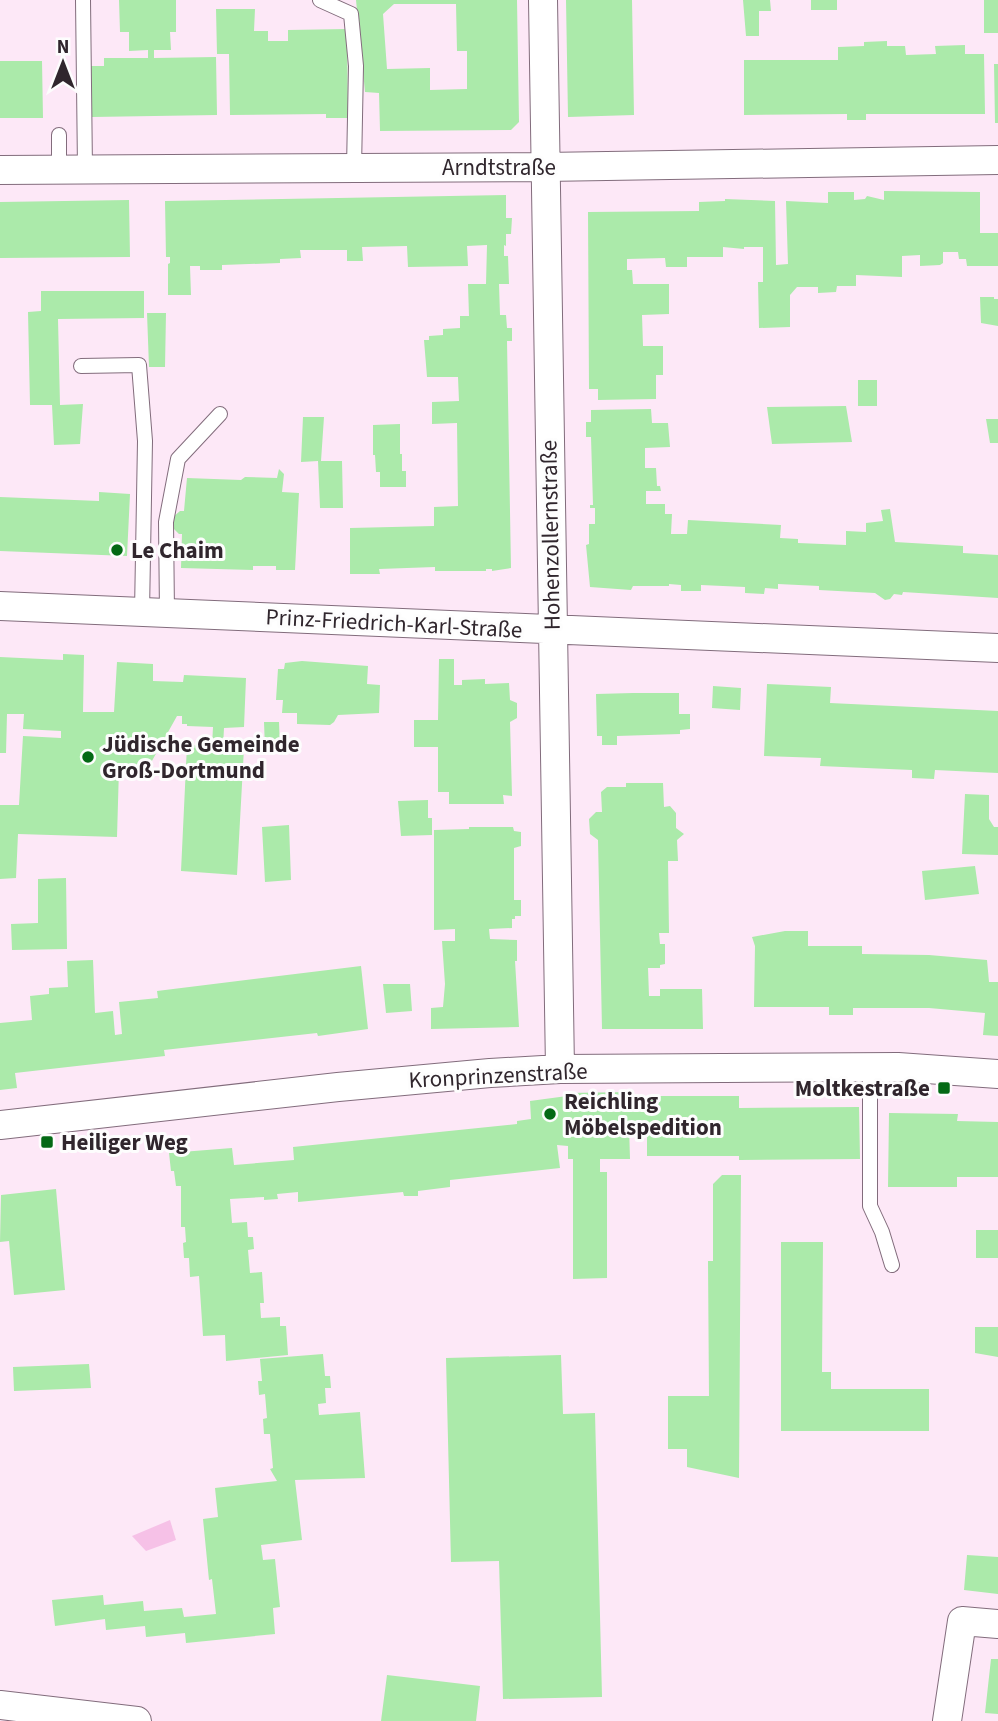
<svg xmlns="http://www.w3.org/2000/svg" width="998" height="1721" viewBox="0 0 998 1721" font-family="'Source Sans 3',sans-serif">
	<style>
		.green { fill: #f6c1e7 }
		.building { fill: #abeaaa; fill-rule: evenodd }
		.lines { fill: none; stroke-linecap: round; stroke-linejoin: round }
		.lane-casing { stroke: #826c7c; stroke-width: 16 }
		.street-casing { stroke: #826c7c; stroke-width: 30 }
		.lane { stroke: #fff; stroke-width: 14 }
		.street { stroke: #fff; stroke-width: 28 }
		.poi-dot { fill: #046915; stroke: #fdfdfd; stroke-width: 2.5 }
		.labels { text-anchor: middle; stroke-width: 6; stroke-linejoin: round; paint-order: stroke }
		.street-label { font-size: 23px; fill: #30262d; stroke: #fdfdfd }
		.poi-label { font-size: 23px; font-weight: bold; fill: #30262d; stroke: #fdfdfd; text-anchor: start }
	</style>
	<rect width="100%" height="100%" fill="#fde8f7"/>
	<path class="green" d="M170 1520 176 1540 146 1551 132 1536Z"/>
	<path class="building" d="M119 0H176V32H170L171 50H154V58L216 57 217 115 92 117 91 66H104V58H148V50L129 51V32H120Z
		M356 0H517L519 122 511 130 380 131 379 93 365 92ZM394 4H456L457 51H467V89L430 90V68L387 69 383 14Z
		M566 0H632L634 115 568 117Z
		M743 0H770L771 11H759V36H746Z
		M811 0H837V10H811Z
		M984 0H998V33H984Z
		M216 9H255L254 31H268V41H288V30L347 29 348 118H326V114L230 115 229 54H217Z
		M887 41V46H905L906 55 936 54 935 46 965 45V54H984L985 114H866V120H847V114L744 115V60H838V47L864 46V42Z
		M0 61H42L43 118H0Z
		M994 64H998V123H995Z
		M884 191 980 192V233H998V266H967L966 259H959L958 252H943V263L940 265 920 266V255L902 256V277L856 275V286H837L836 292 818 293V287H797L790 295V327L759 328 758 282H763V247H744V249L723 247V257H687V267H666L665 258 627 259V270H632L633 284H669V314L642 315 643 346H663V375H656V399L598 400V389H589L588 212 699 211V202L725 201V199L775 201 776 265 788 264 786 201 828 203V192H854V200L865 199 867 196 884 200Z
		M506 195V218H512L511 234H506V246L504 245V256H508L509 284H499L500 315H506L507 328H512V341H507L511 568 492 571V569H486V571H435V567L379 569 380 574H350V528L434 526V507L458 506 457 423 432 424V402L459 401 458 377H427L424 340H429V336L443 335V329L460 328V316H469L468 284H486L487 245 467 246 468 266 408 267 407 246 362 247 363 261H347V250H300L301 258 280 259V263L222 265V270H200V266H190L191 295H168V264L170 263V257H166L165 201Z
		M129 200 130 257 0 258V202Z
		M41 291H144V318L58 319 60 405 83 404 80 444 54 445 52 405H30L28 312 41 311Z
		M980 297H994V299H998V326L981 323Z
		M147 313H166L165 367H149Z
		M858 380H877V406H858Z
		M846 406 852 442 772 444 767 407Z
		M651 409 652 423H668L670 447 645 448V468H656L657 486H660L661 491H646V504H665V514H672L671 534H687L688 520 781 525 780 538 798 539V543L846 545V531L866 532V523L883 521 881 510 890 509 895 542 963 546V553L998 555V598L903 592 902 595 894 594 890 599 885 600 875 593 819 590V586L778 584V589L765 588 764 594 745 593V587L701 585V591H681V585L669 584V586H633L631 590 590 587 586 545 589 544V524H595V508H590V505H593L591 437H586V422H591V410Z
		M303 417H324L321 461H342L343 508H320L318 461 301 462Z
		M986 419H998V443H990Z
		M400 424V454H402V471H406V487H380V472H376L375 455H373V425Z
		M279 469 284 474 282 492 299 493 295 570H276V566H253V570L181 568 182 534H179L173 528V517L180 511H184L187 478 241 480 245 477 277 478Z
		M99 492 130 494 127 556 0 551V497L99 501Z
		M63 654 84 655 83 712H114L117 662 153 664V681L183 682 184 675 246 678 244 727 224 728 223 747 244 748 237 875 181 871 187 745 212 746 213 727 187 726V724H182V716H177L148 768H119L117 837 18 834 16 878 0 879V805H19L23 736 61 738V731L23 729 24 714H7L6 753H0V657L63 660Z
		M439 659H454V685H462V680L485 679V684L509 683 510 700 517 703V718L510 722 512 796 503 795 504 804H449V792H438V747H414V720H438Z
		M302 661 368 666 367 684 380 685 379 713 338 715 334 722 330 725 297 724V713H282L283 700H276L278 669H284L285 663Z
		M767 684 831 687 830 703 998 711V773L935 770 934 779 912 778V770L820 766 821 758 764 756Z
		M713 686 741 688 740 710 712 708Z
		M633 693H679V714H690V729L680 730V734L617 736V745H602V736H597L596 694Z
		M264 722H279L280 749H265Z
		M626 783H663L664 807 670 806 676 813V828L684 834 677 840 678 861H668L669 933H659L660 944H665V964L660 965V968H648L649 996H660V989H702L703 1029H602L598 840 590 834 589 819 596 812H602L601 792 607 787H626Z
		M965 794 989 795V819L994 827H998V855L962 854Z
		M428 800V818H432V835L401 836 398 801Z
		M289 825 291 880 265 882 262 827Z
		M469 827H513L514 831 521 832V846L514 848V900H521V916H515V919H512V928L489 929 490 939 517 940V961H515L519 1027 431 1029V1008L443 1007 445 984 442 941H455V929L434 930V830L469 829Z
		M975 866 979 894 925 900 922 871Z
		M66 878 67 949 12 950 11 924 38 923V879Z
		M785 931H808V946H862V954L929 955 987 960 989 982H998V1036L983 1035 985 1013 929 1008H853V1015H829V1007H754L755 946 752 937Z
		M93 960 95 1013 113 1011 115 1035 122 1034 119 1002 158 998 157 991 361 966 368 1029 318 1036 317 1033 164 1050 165 1056 15 1073 17 1088 0 1090V1023L32 1020 30 996 49 994V988L68 987 67 961Z
		M383 984H410L412 1011 386 1013Z
		M629 1092V1096H739V1108L859 1107 860 1159 739 1160V1156H647V1125H629L630 1159H600V1172H607V1278L573 1279V1159H568V1146L557 1145 560 1168 450 1180V1187L418 1191V1196H404L403 1192 298 1202V1192L277 1194 278 1199 264 1200V1197L230 1199 232 1223 247 1222 248 1237H253L254 1249 248 1250 250 1273 262 1272 264 1303H260L261 1318 280 1317V1326H286L288 1355 226 1361 225 1335 203 1336 199 1276 190 1277 189 1258H184L183 1243 186 1242 185 1227H181V1186H176L174 1171H171L169 1153 232 1148 234 1165 294 1160 293 1147 517 1124V1121L531 1119 530 1101 567 1096V1093Z
		M889 1113 958 1114 957 1121 998 1122V1177H957V1187H888Z
		M722 1175H741L739 1478 687 1467V1449H668V1396H709L708 1261H713V1184Z
		M56 1189 65 1290 14 1295 9 1241 0 1242 1 1195Z
		M976 1230H998V1258H976Z
		M781 1242H823L822 1372H831V1389H929V1431H781Z
		M975 1327H998V1357L975 1353Z
		M323 1354 325 1376H330L331 1388H325L326 1403 318 1404 319 1415 360 1412 365 1478 295 1480 302 1540 261 1545 263 1560 275 1559 280 1607 273 1608 275 1634 186 1643 185 1633 146 1637 145 1626 106 1630 105 1619 55 1626 52 1600 103 1595 104 1605 143 1601 144 1611 182 1608 184 1617 216 1614 212 1579 209 1580 203 1519 218 1517 215 1488 277 1481 270 1469 273 1468 270 1434H264L263 1419 267 1418 265 1394 259 1395 258 1381H262L260 1359Z
		M561 1355 563 1414 595 1413 602 1697 503 1699 499 1561 451 1562 446 1358Z
		M89 1364 91 1388 14 1391 13 1367Z
		M967 1555 998 1557V1594L964 1590Z
		M991 1659H998V1714L985 1713Z
		M387 1675 480 1686 476 1721H381Z"/>
	<g class="lines">
		<defs>
			<path id="lane" d="M83 0 85 169
				M320 0 351 14 356 66 354 168
				M59 135V169
				M81 366 139 365 145 441 142 612
				M167 613 166 522 178 459 220 414
				M870 1067V1206L882 1232 892 1265"/>
			<path id="street" d="M543 0 560 1069
				M0 170 544 167 998 160
				M0 606 998 648
				M0 1125 338 1087 490 1073 560 1069 898 1067 998 1074
				M0 1705 137 1721
				M947 1721 962 1621 998 1624"/>
		</defs>
		<use href="#lane" class="lane-casing"/>
		<use href="#street" class="street-casing"/>
		<use href="#lane" class="lane"/>
		<use href="#street" class="street"/>
	</g>
	<g class="poi-dot">
		<circle cx="117" cy="550" r="7"/>
		<circle cx="88" cy="757" r="7"/>
		<rect x="937" y="1081" width="14" height="14" rx="3.5"/>
		<circle cx="550" cy="1114" r="7"/>
		<rect x="40" y="1135" width="14" height="14" rx="3.5"/>
	</g>
	<g class="labels">
		<g class="street-label">
			<text x="499" y="175">Arndtstraße</text>
			<text transform="translate(550 535) rotate(-91)" y="8">Hohenzollernstraße</text>
			<text transform="translate(394 623) rotate(3)" y="8">Prinz-Friedrich-Karl-Straße</text>
			<text transform="translate(498 1075) rotate(-3)" y="8">Kronprinzenstraße</text>
		</g>
		<g class="poi-label">
			<text x="131" y="558">Le Chaim</text>
			<text x="102" y="752">Jüdische Gemeinde<tspan x="102" dy="26">Groß-Dortmund</tspan></text>
			<text x="930" y="1096" text-anchor="end">Moltkestraße</text>
			<text x="564" y="1109">Reichling<tspan x="564" dy="26">Möbelspedition</tspan></text>
			<text x="61" y="1150">Heiliger Weg</text>
		</g>
	</g>
	<g transform="translate(63 63)" stroke="#fdfdfd" stroke-width="5" paint-order="stroke">
	<path d="M0-5L12 26L0 18L-12 26Z" fill="#30262d"/>
	<text y="-10" font-size="19" font-weight="bold" text-anchor="middle" fill="#30262d">N</text>
	</g>
</svg>
